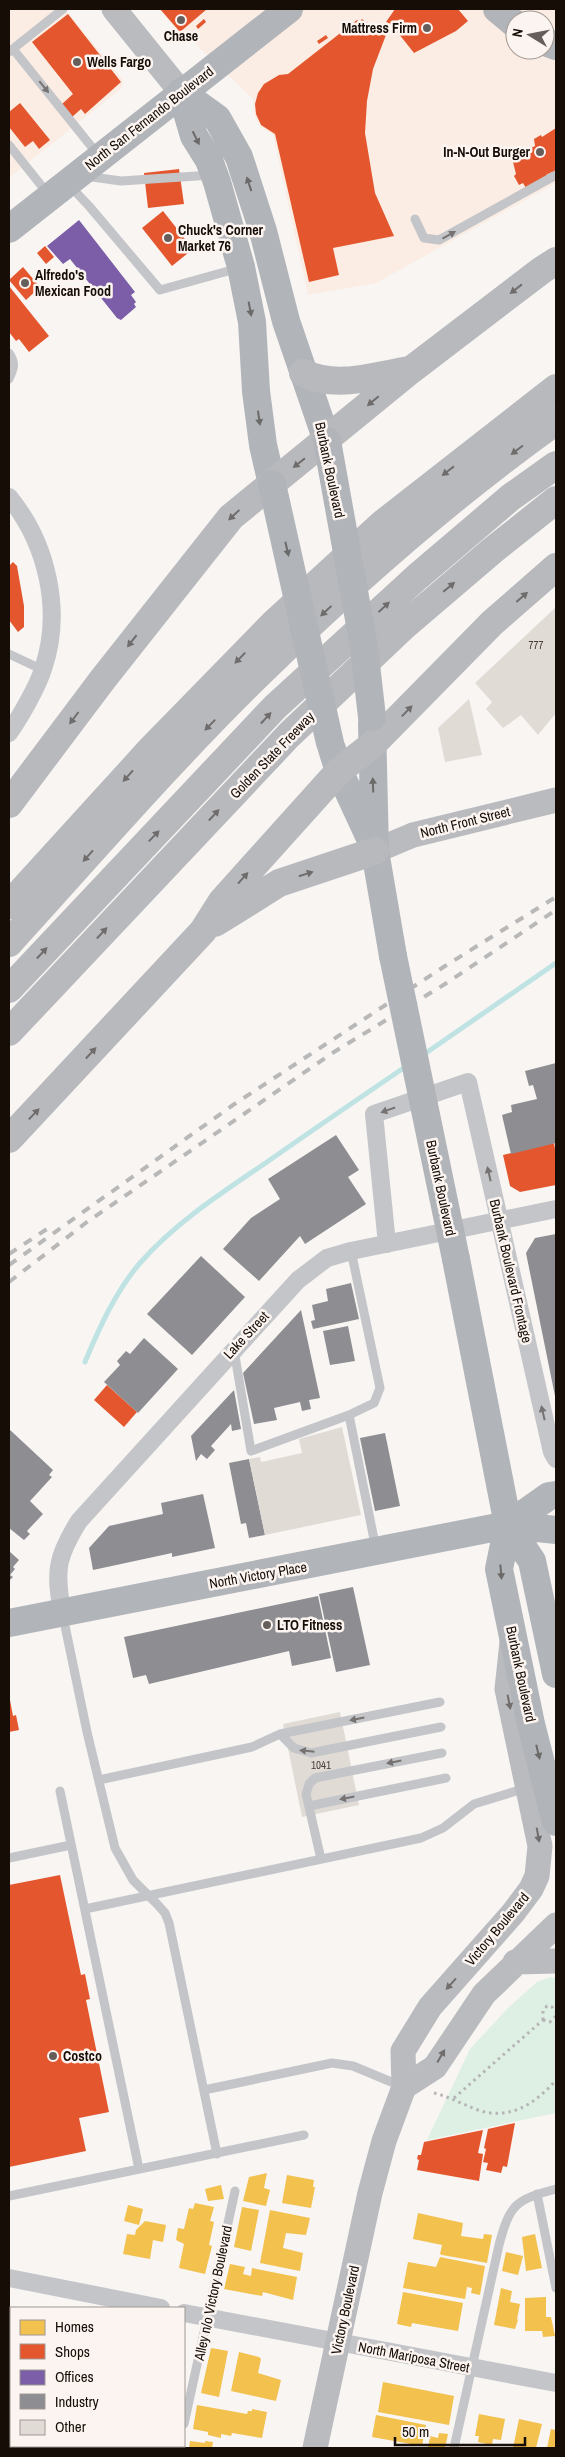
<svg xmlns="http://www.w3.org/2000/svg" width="565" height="2457" viewBox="0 0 565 2457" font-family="'Archivo Narrow',sans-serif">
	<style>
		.built { fill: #fbede4; fill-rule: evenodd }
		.green { fill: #def0e4 }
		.homes { fill: #f2c14e }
		.shops { fill: #e4572e }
		.offices { fill: #7b5ea7 }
		.industry { fill: #8d8d92 }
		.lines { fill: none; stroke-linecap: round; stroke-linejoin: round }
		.stream { stroke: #bfe2e3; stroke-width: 5 }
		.building { fill: #e1dbd6 }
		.path { stroke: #b5b4b6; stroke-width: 3; stroke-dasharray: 2.5 4; stroke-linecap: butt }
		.service { stroke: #c3c5c8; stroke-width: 9 }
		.minor { stroke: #c3c5c8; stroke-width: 18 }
		.secondary { stroke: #b9bbbf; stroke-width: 25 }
		.primary { stroke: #b1b4b9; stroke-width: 28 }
		.motorway { stroke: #b7b9bd; stroke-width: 28 }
		.rail { stroke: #b8b8b8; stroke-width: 4; stroke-dasharray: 9 9; stroke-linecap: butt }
		.primary-bridge { stroke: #b1b4b9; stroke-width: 28 }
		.oneway { fill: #767271 }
		.oneway2 { fill: #6c6969 }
		.oneway3 { fill: #6f6c6b }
		.oneway4 { fill: #706d6c }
		.poi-dot { fill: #665e5a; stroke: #fbf4f0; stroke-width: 2 }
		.labels { text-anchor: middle; stroke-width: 5; stroke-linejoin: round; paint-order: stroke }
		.number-label { font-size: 11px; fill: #4a403b }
		.poi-label { font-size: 14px; font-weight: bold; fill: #170d07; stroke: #fbf4f0; text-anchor: start }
		.street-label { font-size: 14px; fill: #170d07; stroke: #fbf4f0 }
	</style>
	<rect width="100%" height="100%" fill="#f8f5f3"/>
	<path class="built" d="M9 9H65L123 80 122 88 9 178Z
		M159 9H556V183L376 283 308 295 273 135 260 127 255 116 253 99 183 32H178ZM515 20H545V50H515Z"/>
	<path class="green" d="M550 1977 556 1978V2113L427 2140 470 2049 507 2009 537 1982Z"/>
	<path class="homes" d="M267 2173 264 2188 270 2190 266 2206 243 2201 249 2177Z
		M287 2175 314 2180 313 2187H315L311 2208 282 2203Z
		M221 2185 224 2199 208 2201 205 2189Z
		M195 2203 214 2207 210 2221 214 2222 209 2245 212 2246 205 2274 179 2268 184 2244 176 2240 178 2228 184 2229 189 2208 193 2209Z
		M128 2205 143 2209 139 2225 124 2221Z
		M242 2207 259 2210 251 2251 234 2247Z
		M270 2210 310 2218 306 2235 286 2233 283 2248 303 2253 300 2271 260 2263Z
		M418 2213 463 2223 461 2236 483 2239 484 2234 492 2235 487 2263 442 2255 440 2254 442 2245 413 2239Z
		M145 2221 166 2225 163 2242 153 2240 150 2259 123 2254 127 2234 135 2235 136 2230Z
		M535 2234 542 2268 526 2271 522 2237Z
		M506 2252 523 2256 518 2275 502 2271Z
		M440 2257 485 2266 480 2295 471 2293 472 2288 467 2287 465 2299 403 2288 408 2262 436 2267Z
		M230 2264 245 2267 243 2274 251 2276 252 2268 297 2277 293 2300 263 2292 262 2296 224 2289Z
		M501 2288 512 2291 510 2302 520 2304 517 2319 518 2320 515 2329 494 2325Z
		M403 2292 463 2303 458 2331 412 2323 411 2327 397 2324Z
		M546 2297V2317H551L555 2336 543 2337 542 2331H525V2298Z
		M9 2325H11V2361L9 2360Z
		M211 2348 228 2351 219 2397 201 2393Z
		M239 2352 259 2357 261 2359 258 2373 281 2380 276 2401 231 2391Z
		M383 2382 454 2396 449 2425 378 2412Z
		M197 2405 247 2414 248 2411H252V2409L267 2412 262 2438 232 2433 231 2436 221 2434V2438L208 2435V2432L193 2429Z
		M479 2414 505 2419 501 2440 493 2439 492 2445 478 2442 479 2436H475Z
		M376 2415 426 2425 422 2446 372 2437Z
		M9 2419 11 2420 10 2443H9Z
		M519 2419 542 2424 536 2448H513Z
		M551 2429 556 2430V2448H547Z
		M439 2433 448 2434 445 2448H428L430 2436 438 2438Z
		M190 2441 205 2443V2441L213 2442 212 2448H189Z"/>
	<path class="shops" d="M160 9H207L180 32Z
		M395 9H458L468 21 456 31 414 53 391 24 386 22Z
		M68 14 121 82 85 114 81 109 72 117 62 104 73 94 32 42Z
		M204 19 206 22 198 29 196 26Z
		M362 19 386 35 373 69 367 101 365 133 375 193 394 236 333 248 339 275 309 282 275 134 261 125 256 114 255 104 258 93 264 84 279 75 288 74 357 20 360 22Z
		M326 35 328 38 319 44 317 41Z
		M20 103 50 140 39 149 33 141 25 147 9 127V112Z
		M556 128V172L553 174 552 172 546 175 547 177 526 188 523 183 519 185 514 176 516 174 512 158 535 146 534 139 541 135 542 137Z
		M179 169 184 204 148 208 144 173Z
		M163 211 193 249 172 266 142 228Z
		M45 246 54 257 46 264 37 253Z
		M23 267 40 287 26 300 9 280Z
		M9 286 49 336 29 352 19 339 16 341 9 332Z
		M13 562 17 566 24 606V627L18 632 9 620V566Z
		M554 1143 556 1155V1185L520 1192 510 1186 503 1155Z
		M107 1385 137 1412 124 1427 94 1400Z
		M10 1700 13 1716 16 1715 19 1730 9 1732Z
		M60 1875 81 1975 85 1974 90 1999 86 2000 109 2112 79 2118 86 2151 9 2167V1885Z
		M515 2123 507 2167 503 2166 501 2173 486 2170 488 2163 483 2162 486 2149 484 2148 488 2129Z
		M483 2130 478 2153 483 2154 479 2181 417 2170 419 2160 417 2159 418 2155H421L424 2142Z"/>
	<path class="offices" d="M79 220 135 292 131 295 136 302 134 304 136 307 121 320 117 318 70 259 63 264 47 246Z"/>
	<path class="industry" d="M556 1063V1143L511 1154 502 1115 512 1112 511 1105 537 1099 533 1085 529 1086 525 1071Z
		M336 1135 359 1170 348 1177 366 1204 305 1244 300 1236 259 1281 223 1249 251 1218 280 1199 268 1179Z
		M556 1234V1396H555L526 1253 535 1238Z
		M201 1256 245 1297 192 1355 147 1314Z
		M351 1283 359 1319 313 1329 311 1321 315 1320 312 1305 328 1301 326 1289Z
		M301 1310 320 1398 309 1400 311 1409 302 1411 300 1402 274 1408 277 1420 254 1424 243 1373Z
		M348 1326 355 1361 330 1365 323 1331Z
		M144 1338 178 1369 138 1413 104 1382 120 1365 117 1361 126 1351 130 1354Z
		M234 1390 241 1429 232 1431 231 1424 211 1446 215 1450 207 1459 201 1454 196 1461 191 1436Z
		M9 1429 53 1470 49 1475 52 1477 30 1501 43 1514 27 1531 30 1534 24 1540 9 1528Z
		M385 1433 400 1506 375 1511 360 1438Z
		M249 1459 265 1535 249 1538 246 1523 241 1524 229 1463Z
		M203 1494 215 1548 172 1557V1553L93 1570 89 1548 109 1526 163 1514 161 1503Z
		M9 1551 19 1560 13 1567 15 1569 10 1575 13 1577 9 1581Z
		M353 1587 370 1665 336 1672 319 1594Z
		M318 1596 331 1658 292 1666 289 1651 149 1684 146 1675 133 1678 124 1637Z"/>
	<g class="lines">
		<path class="stream" d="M423 1055 556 963
			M85 1362C99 1328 116 1291 140 1263 176 1222 223 1192 267 1162 314 1129 361 1097 408 1065"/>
	</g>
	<path class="building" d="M214 239 216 249H212L210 240Z
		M556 607V713L538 735 521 715 503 728 486 709 492 702 475 683Z
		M469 699 482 755 445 762 438 728Z
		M342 1427 361 1515 265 1535 249 1459 260 1457 261 1462 302 1453 299 1439Z
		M340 1712 359 1805 302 1817 283 1724Z"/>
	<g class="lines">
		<path class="path" d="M543 2020V2011L547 2006 552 2007 556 2012
			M543 2020 550 2022 556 2016
			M434 2093C450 2097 462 2104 478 2110 510 2121 536 2103 556 2080
			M454 2098 543 2020"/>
		<path class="service" d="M13 49 99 156
			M9 52 63 9
			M9 145 48 194
			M85 176 121 181 212 175
			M70 186 89 206 160 290 239 268
			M415 219 424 238 439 240 556 175
			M9 353C16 363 14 368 9 379
			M9 654 43 670
			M234 1350 251 1451 349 1415 374 1403 380 1388 351 1251
			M349 1415 376 1549
			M63 1616 87 1732 115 1848 133 1880 157 1904 165 1913 169 1923 217 2154
			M280 1734 294 1748 311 1753 441 1727
			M99 1780 252 1747 280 1734 440 1702
			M60 1791 139 2169
			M309 1806 446 1778
			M9 1858 71 1845
			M321 1859 306 1794 309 1784 315 1778 442 1753
			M85 1909 421 1838 443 1828 474 1804 526 1788
			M204 2090 332 2063 353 2066 401 2086
			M537 2194 556 2288
			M9 2196 304 2135
			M184 2424 235 2191
			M178 2448 179 2446
			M454 2448 499 2245C510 2204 515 2200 556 2189"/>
		<path class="minor" d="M9 497C47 543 63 611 43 669 38 686 19 719 9 733
			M387 1244 374 1114 468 1082 552 1452 556 1459
			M62 1612C55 1571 56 1558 79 1521L298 1280 327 1258 351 1251 556 1209
			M9 2278 161 2308
			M184 2313 556 2383"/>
		<path class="secondary" d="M114 9 181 92
			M375 851 413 835 556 800
			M515 1962 556 1961
			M404 2087 435 2067 484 1994 556 1925
			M315 2448 370 2193 384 2141 404 2087 403 2051 430 2007 513 1913 531 1889 537 1876 540 1846 507 1689 512 1642"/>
		<path class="primary" d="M497 9 515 24
			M545 42 556 46
			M181 92 194 136 209 160 217 182 241 267 252 322 256 391 263 445 272 484
			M181 92 217 118 239 157 263 231 286 321 327 441
			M9 229 289 9
			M372 724 375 851 393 956
			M332 749 339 771 370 838
			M456 1259 508 1525 499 1569 531 1724 556 1822
			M508 1525 532 1561 556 1674
			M508 1525 549 1496 556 1495
			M9 1623 508 1525 556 1530"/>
		<path class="motorway" d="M303 373C337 389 374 376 409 370
			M9 804 103 679 231 517 411 370 542 270 556 261
			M9 905 151 749 274 623 382 524 556 388
			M215 923 279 883 375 851
			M9 943C91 853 171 760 258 675 351 584 450 497 556 421
			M9 989 275 707 417 577 511 497 556 465
			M9 1032 289 735 404 626 493 550 556 500
			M9 1139 203 931 222 901 339 771 372 745 492 623 556 567"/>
		<path class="rail" d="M9 1254 50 1227
			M9 1265 233 1105 445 966 556 897
			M9 1282 87 1222 334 1052 445 984 556 910"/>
		<path class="primary-bridge" d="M327 441 364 647 372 717
			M272 484 330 743
			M393 956 456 1259"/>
	</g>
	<defs><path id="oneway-solid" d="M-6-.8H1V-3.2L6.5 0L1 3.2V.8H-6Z" transform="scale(1.25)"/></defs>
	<g class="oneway">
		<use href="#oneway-solid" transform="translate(44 87) rotate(51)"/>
		<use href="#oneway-solid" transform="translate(449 235) rotate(-29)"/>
		<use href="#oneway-solid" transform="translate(388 1110) rotate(161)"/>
		<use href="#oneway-solid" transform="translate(489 1174) rotate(-103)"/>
		<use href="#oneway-solid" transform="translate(543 1413) rotate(-103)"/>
		<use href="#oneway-solid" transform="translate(357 1719) rotate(169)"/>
		<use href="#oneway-solid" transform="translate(307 1751) rotate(-174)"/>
		<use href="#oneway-solid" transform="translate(394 1762) rotate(169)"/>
		<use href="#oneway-solid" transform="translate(347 1798) rotate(169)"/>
	</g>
	<g class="oneway2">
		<use href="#oneway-solid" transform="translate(196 138) rotate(64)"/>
		<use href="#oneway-solid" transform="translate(249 184) rotate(-108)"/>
		<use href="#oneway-solid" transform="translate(250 309) rotate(79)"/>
		<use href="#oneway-solid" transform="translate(259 418) rotate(82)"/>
		<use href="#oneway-solid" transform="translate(287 549) rotate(77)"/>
		<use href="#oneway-solid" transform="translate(373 785) rotate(-92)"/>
		<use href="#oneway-solid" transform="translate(501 1572) rotate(85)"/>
		<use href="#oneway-solid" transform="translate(538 1752) rotate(76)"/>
	</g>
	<g class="oneway3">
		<use href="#oneway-solid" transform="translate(516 289) rotate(142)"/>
		<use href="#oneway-solid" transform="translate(373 401) rotate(140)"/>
		<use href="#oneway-solid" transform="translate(517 450) rotate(143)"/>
		<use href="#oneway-solid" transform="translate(299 463) rotate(142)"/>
		<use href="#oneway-solid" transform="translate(448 471) rotate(142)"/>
		<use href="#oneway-solid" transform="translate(234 515) rotate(137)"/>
		<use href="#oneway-solid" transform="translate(449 587) rotate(-40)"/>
		<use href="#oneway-solid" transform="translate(522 597) rotate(-41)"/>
		<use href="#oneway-solid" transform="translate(384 607) rotate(-43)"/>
		<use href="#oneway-solid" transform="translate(326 611) rotate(137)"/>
		<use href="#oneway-solid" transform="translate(132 641) rotate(128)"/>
		<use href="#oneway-solid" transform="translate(240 658) rotate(134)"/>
		<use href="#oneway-solid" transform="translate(407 711) rotate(-46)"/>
		<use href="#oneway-solid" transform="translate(74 718) rotate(127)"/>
		<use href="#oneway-solid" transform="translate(266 718) rotate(-47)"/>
		<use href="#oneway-solid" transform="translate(210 725) rotate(134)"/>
		<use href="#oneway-solid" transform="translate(128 776) rotate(132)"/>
		<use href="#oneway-solid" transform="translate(214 815) rotate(-47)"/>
		<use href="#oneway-solid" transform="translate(154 836) rotate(-46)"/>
		<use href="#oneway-solid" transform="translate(88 856) rotate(132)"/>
		<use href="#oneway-solid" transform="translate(306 874) rotate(-18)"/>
		<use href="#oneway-solid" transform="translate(243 878) rotate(-48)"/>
		<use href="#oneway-solid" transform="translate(102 933) rotate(-47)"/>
		<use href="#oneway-solid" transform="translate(42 953) rotate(-47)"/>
		<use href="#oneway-solid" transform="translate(91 1053) rotate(-47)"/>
		<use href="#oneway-solid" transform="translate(34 1114) rotate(-46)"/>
	</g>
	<g class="oneway4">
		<use href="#oneway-solid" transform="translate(509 1702) rotate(79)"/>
		<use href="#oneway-solid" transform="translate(538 1835) rotate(80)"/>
		<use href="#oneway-solid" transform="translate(451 1984) rotate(132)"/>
		<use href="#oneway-solid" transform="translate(441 2056) rotate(-60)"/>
	</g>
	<g class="poi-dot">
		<circle cx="181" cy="20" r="5"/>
		<circle cx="427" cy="28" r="5"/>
		<circle cx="77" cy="62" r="5"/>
		<circle cx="540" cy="152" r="5"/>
		<circle cx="168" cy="238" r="5"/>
		<circle cx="25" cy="283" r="5"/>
		<circle cx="267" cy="1625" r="5"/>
		<circle cx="53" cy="2056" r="5"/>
	</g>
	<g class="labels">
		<g class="number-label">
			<text x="536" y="649">777</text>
			<text x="321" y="1769">1041</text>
		</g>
		<g class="poi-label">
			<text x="417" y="33" text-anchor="end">Mattress Firm</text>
			<text x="181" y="41" text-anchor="middle">Chase</text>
			<text x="87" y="67">Wells Fargo</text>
			<text x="530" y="157" text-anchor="end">In-N-Out Burger</text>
			<text x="178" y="235">Chuck's Corner<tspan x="178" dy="16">Market 76</tspan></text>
			<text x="35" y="280">Alfredo's<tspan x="35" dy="16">Mexican Food</tspan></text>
			<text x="277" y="1630">LTO Fitness</text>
			<text x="63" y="2061">Costco</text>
		</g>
		<g class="street-label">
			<text transform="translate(149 118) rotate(-38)" y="5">North San Fernando Boulevard</text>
			<text transform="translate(330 470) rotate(78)" y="5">Burbank Boulevard</text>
			<text transform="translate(272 755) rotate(-46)" y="5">Golden State Freeway</text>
			<text transform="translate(465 822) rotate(-14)" y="5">North Front Street</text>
			<text transform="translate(441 1188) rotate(78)" y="5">Burbank Boulevard</text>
			<text transform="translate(511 1271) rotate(77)" y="5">Burbank Boulevard Frontage</text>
			<text transform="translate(246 1335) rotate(-47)" y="5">Lake Street</text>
			<text transform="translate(258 1575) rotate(-10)" y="5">North Victory Place</text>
			<text transform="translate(521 1674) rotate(78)" y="5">Burbank Boulevard</text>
			<text transform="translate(497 1929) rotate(-50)" y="5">Victory Boulevard</text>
			<text transform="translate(213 2293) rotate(-78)" y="5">Alley n/o Victory Boulevard</text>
			<text transform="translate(345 2310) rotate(-78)" y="5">Victory Boulevard</text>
			<text transform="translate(414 2357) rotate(11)" y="5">North Mariposa Street</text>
		</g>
	</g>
	<rect width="565" height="2457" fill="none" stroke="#170d07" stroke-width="20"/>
	<rect x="10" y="2307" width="175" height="140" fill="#fbf4f0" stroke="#a09893"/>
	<rect x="20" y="2320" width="25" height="15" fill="#f2c14e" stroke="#a09893"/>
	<text x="55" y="2332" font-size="15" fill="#170d07">Homes</text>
	<rect x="20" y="2344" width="25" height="15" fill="#e4572e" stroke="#a09893"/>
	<text x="55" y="2357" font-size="15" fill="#170d07">Shops</text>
	<rect x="20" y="2370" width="25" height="15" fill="#7b5ea7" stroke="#a09893"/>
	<text x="55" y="2382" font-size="15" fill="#170d07">Offices</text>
	<rect x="20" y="2394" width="25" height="15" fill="#8d8d92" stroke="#a09893"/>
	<text x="55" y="2407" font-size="15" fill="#170d07">Industry</text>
	<rect x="20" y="2420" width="25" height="15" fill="#e1dbd6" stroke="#a09893"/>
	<text x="55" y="2432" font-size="15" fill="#170d07">Other</text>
	<g transform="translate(530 35) rotate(280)"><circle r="24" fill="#fbf4f0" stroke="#a09893"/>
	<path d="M0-4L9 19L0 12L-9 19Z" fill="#665e5a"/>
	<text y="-8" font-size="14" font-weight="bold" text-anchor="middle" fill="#170d07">N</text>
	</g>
	<path d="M395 2437v8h130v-8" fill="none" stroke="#170d07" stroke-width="2.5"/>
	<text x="402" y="2437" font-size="15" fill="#170d07" stroke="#fbf4f0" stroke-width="4" paint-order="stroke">50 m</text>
</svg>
